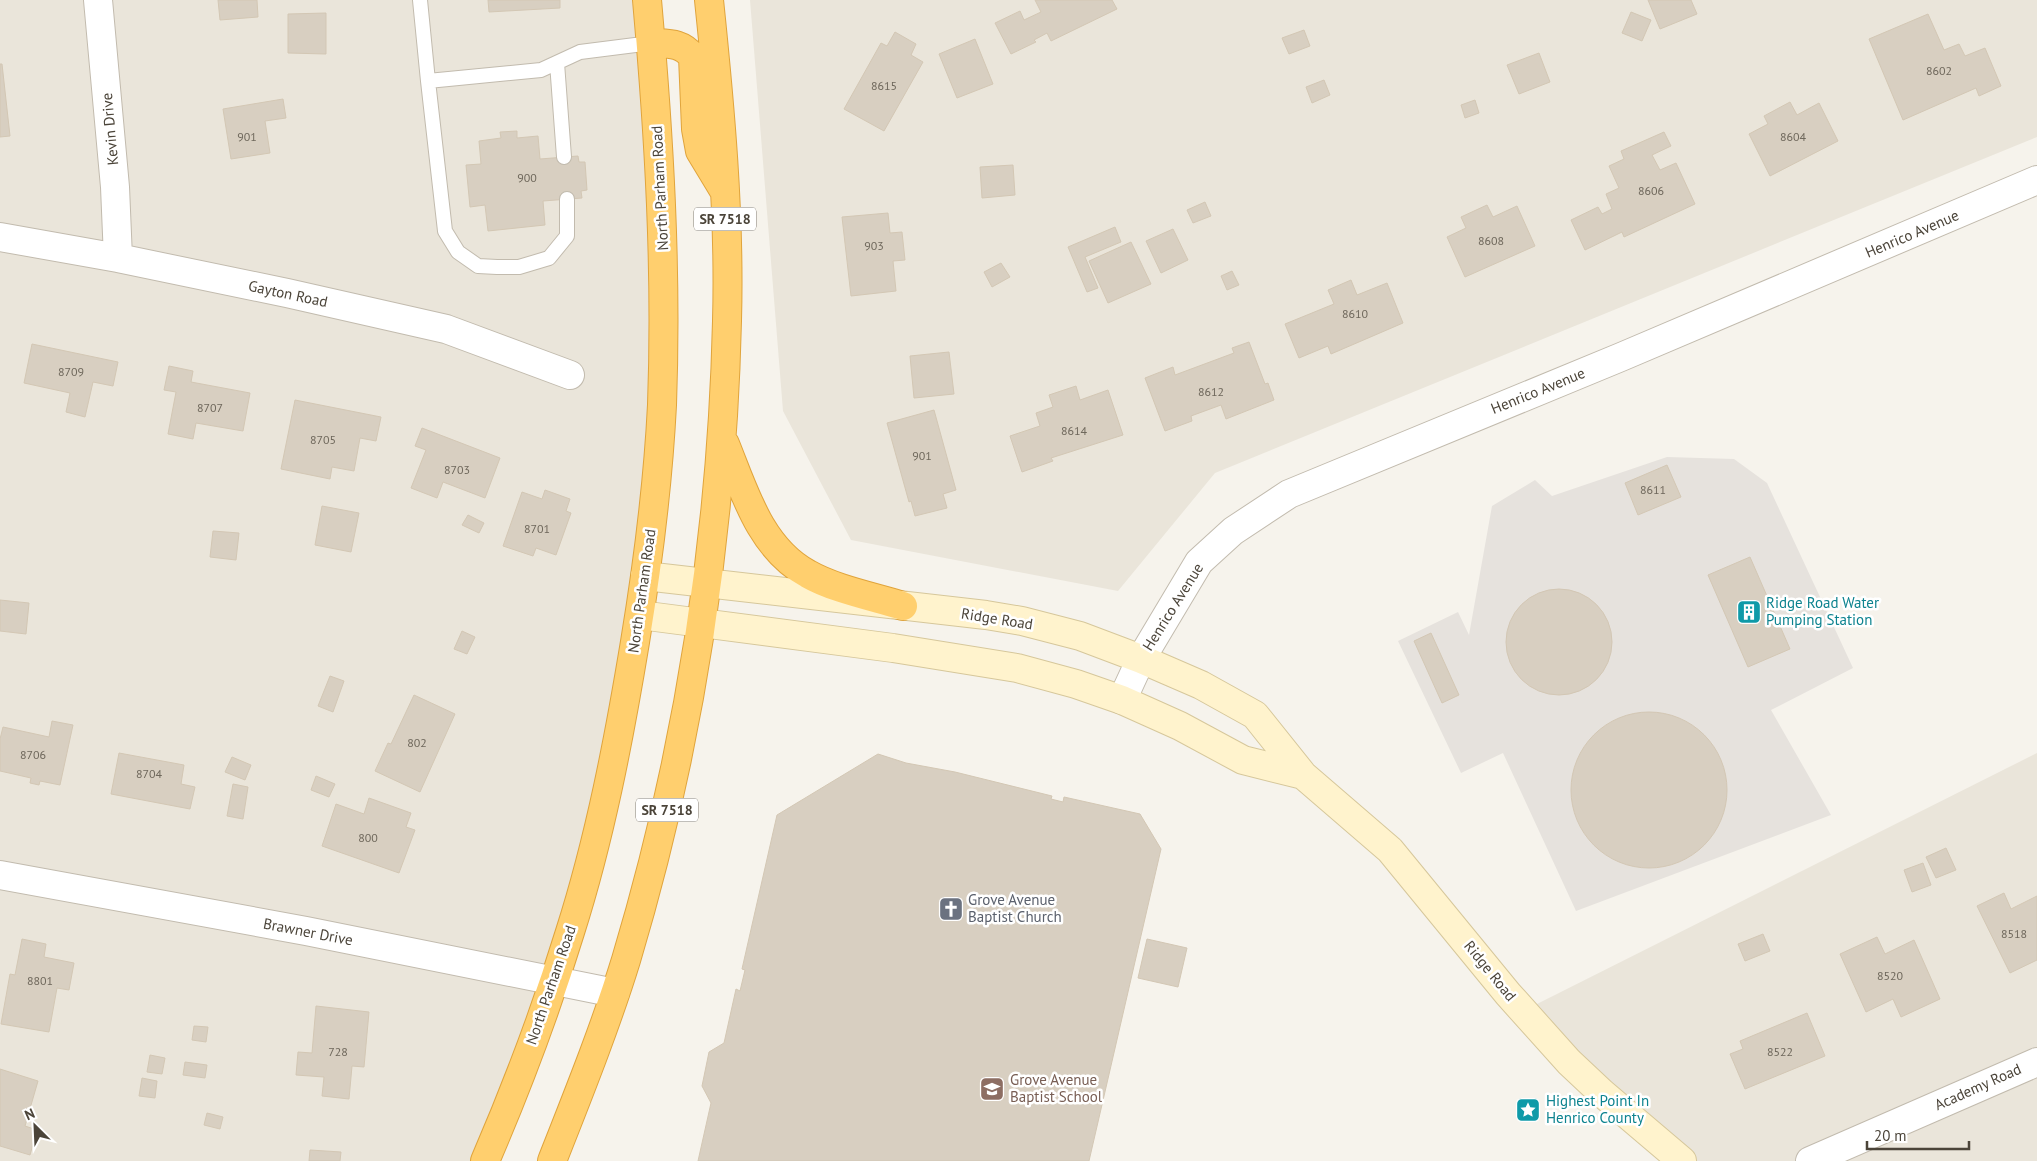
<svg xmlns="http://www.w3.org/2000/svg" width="2037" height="1161" viewBox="0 0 2037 1161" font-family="'PT Sans',sans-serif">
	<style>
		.residential { fill: #eae5da }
		.industrial { fill: #e6e2dd }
		.building { fill: #d8cfc1; stroke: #d3c7b4 }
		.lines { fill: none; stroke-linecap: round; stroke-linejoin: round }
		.lane-casing { stroke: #c2bbae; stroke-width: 16 }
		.street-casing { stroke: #c2bbae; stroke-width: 30 }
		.secondary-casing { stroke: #d6c79b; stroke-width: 30 }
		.highway-casing { stroke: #e0a43c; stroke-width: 30 }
		.lane { stroke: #fff; stroke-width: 14 }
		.street { stroke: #fff; stroke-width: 28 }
		.secondary { stroke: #fff3cd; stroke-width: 28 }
		.highway { stroke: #ffcf6e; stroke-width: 28 }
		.labels { text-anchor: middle; stroke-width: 5; stroke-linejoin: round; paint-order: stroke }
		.number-label { font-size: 12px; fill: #6e675b }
		.shield { fill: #fff; stroke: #817c74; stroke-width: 1 }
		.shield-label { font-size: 14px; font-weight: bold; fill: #4b4439 }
		.street-label { font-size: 15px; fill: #4b4439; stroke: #fff }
		.culture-label { font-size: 15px; fill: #0d838f; stroke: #fff; text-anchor: start }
		.worship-label { font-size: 15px; fill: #5b616d; stroke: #fff; text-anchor: start }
		.education-label { font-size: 15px; fill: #785e54; stroke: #fff; text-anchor: start }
	</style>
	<rect width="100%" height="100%" fill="#f6f3ec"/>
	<path class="residential" d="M0 0H647L664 292 613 760 484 1161H0Z
		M750 0H2037V137L1215 473 1118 591 851 540 783 411Z
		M2037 753V1161H1683L1523 1011Z"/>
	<path class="industrial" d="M1667 457 1734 459 1767 483 1853 668 1771 710 1831 815 1576 911 1503 753 1461 773 1398 641 1458 612 1469 635 1492 506 1535 480 1552 496Z"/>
	<path class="building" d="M218 0H257L258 17 220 20Z
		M488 0H560V8L489 12Z
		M1035 0H1112L1117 9 1051 41 1047 33 1034 40 1036 42 1011 54 995 23 1020 11 1024 20 1041 12Z
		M1648 0H1691L1697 14 1660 29Z
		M1631 12 1651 20 1642 41 1622 33Z
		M326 13V54L288 53V14Z
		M1928 14 1944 50 1959 44 1965 56 1985 48 2001 86 1979 96 1976 88 1903 120 1869 39Z
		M1304 30 1310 46 1289 54 1282 38Z
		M895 32 916 44 911 55 923 62 884 131 844 109 881 43 887 46Z
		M975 39 993 84 957 98 939 54Z
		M1539 53 1550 82 1519 94 1507 65Z
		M0 64H2L10 136 0 137Z
		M1324 80 1330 95 1312 103 1306 87Z
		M283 99 286 118 265 121 270 153 231 159 223 109Z
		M1475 100 1479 113 1465 118 1461 105Z
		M1790 102 1797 115 1819 103 1838 141 1770 176 1749 134 1768 124 1764 116Z
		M517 131V138L538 136 540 159 578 156 579 162H585L587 190 581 191 582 198 543 201 545 225 488 231 485 205 470 207 466 165 481 164 479 141 501 138 500 132Z
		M1664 132 1671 146 1652 155 1660 170 1676 163 1695 204 1624 237 1622 232 1585 250 1571 220 1598 207 1602 214 1612 209 1606 194 1619 188 1609 166 1624 159 1621 151Z
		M1013 165 1015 195 982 198 980 167Z
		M1205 202 1211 216 1193 223 1187 210Z
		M1487 205 1493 217 1517 206 1535 246 1465 277 1447 237 1466 228 1461 217Z
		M888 213 890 233 902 232 905 260 893 261 896 291 851 296 842 217Z
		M1115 227 1121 242 1085 257 1098 288 1087 292 1068 247Z
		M1173 229 1188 260 1161 273 1146 241Z
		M1131 242 1151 284 1108 303 1089 261Z
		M1001 263 1010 277 992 287 984 272Z
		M1232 271 1239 285 1227 290 1221 276Z
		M1351 280 1357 295 1387 283 1403 323 1331 354 1328 346 1299 358 1285 324 1334 304 1328 290Z
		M1249 342 1265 384 1268 383 1274 400 1226 419 1221 405 1191 416 1192 421 1165 431 1145 378 1173 367 1175 375 1234 353 1232 348Z
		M32 344 118 362 113 386 93 382 85 417 66 412 70 393 24 383Z
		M949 352 954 394 914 398 910 356Z
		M169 366 193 371 191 382 250 393 243 431 196 423 193 439 168 434 176 392 164 390Z
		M1076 386 1080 400 1108 390 1123 435 1051 458 1053 461 1022 472 1010 436 1040 426 1036 413 1053 407 1049 395Z
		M295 400 381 417 376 441 360 438 354 471 332 467 330 479 281 469Z
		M934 410 956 490 943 494 947 508 915 516 911 501 909 502 887 423Z
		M422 428 500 458 485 498 443 482 437 498 411 488 426 450 415 446Z
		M1667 465 1681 497 1638 515 1625 483Z
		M545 490 570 499 566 511 571 513 556 555 536 548 533 556 503 546 522 492 542 499Z
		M322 506 359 513 351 552 315 545Z
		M468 515 484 523 479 533 462 525Z
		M213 531 239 533 236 560 210 557Z
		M1750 557 1790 649 1748 667 1708 575Z
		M1506 642a53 53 0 1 1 106 0a53 53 0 1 1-106 0Z
		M0 600 29 603 26 634 0 631Z
		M462 631 475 637 467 654 454 649Z
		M1431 633 1459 695 1442 703 1414 641Z
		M330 676 344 681 333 712 318 706Z
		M414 695 455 714 420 792 375 771 388 743 391 744Z
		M1571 790a78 78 0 1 1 156 0a78 78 0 1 1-156 0Z
		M52 721 73 725 60 785 40 781 39 785 30 783 31 778 0 771V739L3 727 49 737Z
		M119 753 184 765 181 784 195 787 190 809 111 794Z
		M878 754 906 763 955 772 1052 796 1051 799 1063 802 1064 797 1140 814 1161 849 1089 1161H698L711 1103 702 1086 709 1052 724 1043 736 989 740 991 745 970 742 969 777 815Z
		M232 757 251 765 245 780 225 772Z
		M316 776 335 784 329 797 311 790Z
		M233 784 248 787 243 819 227 816Z
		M369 798 411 813 406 827 415 830 399 873 322 846 336 804 364 814Z
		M1946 848 1956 870 1936 878 1926 857Z
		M1923 863 1931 885 1912 892 1904 870Z
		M2004 893 2011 909 2037 896V960L2010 973 1977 906Z
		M1763 934 1770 951 1745 961 1738 944Z
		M1877 937 1885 954 1914 940 1940 999 1901 1017 1893 999 1866 1012 1840 954Z
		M22 939 46 944 44 957 74 963 69 990 57 988 49 1032 1 1024 10 974 15 975Z
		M1147 939 1187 948 1178 987 1138 978Z
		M316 1006 369 1012 364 1067 352 1066 349 1099 322 1096 324 1077 296 1075 298 1052 312 1053Z
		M1807 1013 1825 1056 1745 1089 1730 1054 1743 1049 1740 1041Z
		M194 1026 208 1027 206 1042 192 1040Z
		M150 1055 165 1058 162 1074 147 1072Z
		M185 1062 207 1065 205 1078 183 1075Z
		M0 1069 38 1081 25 1126 37 1130 30 1155 0 1146Z
		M142 1078 157 1081 155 1098 139 1096Z
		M207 1113 223 1117 220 1129 204 1125Z
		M310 1150 341 1152 340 1161H309Z"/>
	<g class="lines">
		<defs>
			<path id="lane" d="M420 0 428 81 541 70 580 52 651 43
				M557 63 564 157
				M428 81 445 231 458 252 478 266 497 267H519L549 258 567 236V199"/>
			<path id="street" d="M98 0 115 187 118 258
				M0 237 118 258 287 293 446 329 570 375
				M1122 700 1141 659 1199 562 1233 531 1289 494 1621 357 2037 180
				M0 875 306 931 615 993
				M1810 1161 2037 1062"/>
			<path id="secondary" d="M645 576 986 615 1022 621 1080 636 1141 659 1201 685 1255 715 1303 775 1390 850 1508 994 1569 1062 1602 1093 1682 1161
				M640 615 893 648 1017 668 1076 684 1122 700 1180 726 1243 760 1303 775"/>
			<path id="highway" d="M651 43C669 44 681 42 693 57L696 129 700 151 723 189
				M725 444C744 491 760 548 808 574 834 589 874 597 903 606
				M485 1161C517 1087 546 1010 570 932 600 838 619 739 635 642 648 563 658 484 662 405 667 269 659 135 647 0
				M552 1161C578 1095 605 1028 626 960 689 750 722 540 727 321 730 214 720 106 709 0"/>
		</defs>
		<use href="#lane" class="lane-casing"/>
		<use href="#street" class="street-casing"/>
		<use href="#secondary" class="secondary-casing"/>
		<use href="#highway" class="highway-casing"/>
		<use href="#lane" class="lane"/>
		<use href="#street" class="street"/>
		<use href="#secondary" class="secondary"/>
		<use href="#highway" class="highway"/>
	</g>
	<defs>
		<symbol id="building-square" viewBox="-11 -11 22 22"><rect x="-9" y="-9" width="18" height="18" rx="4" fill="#0f9aa8" stroke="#fff"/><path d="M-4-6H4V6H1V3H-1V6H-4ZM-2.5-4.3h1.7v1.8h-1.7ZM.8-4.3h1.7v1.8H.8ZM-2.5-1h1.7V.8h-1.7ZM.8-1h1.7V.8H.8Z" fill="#fff"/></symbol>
		<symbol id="church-square" viewBox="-11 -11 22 22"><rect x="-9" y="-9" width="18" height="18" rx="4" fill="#6b7280" stroke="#fff"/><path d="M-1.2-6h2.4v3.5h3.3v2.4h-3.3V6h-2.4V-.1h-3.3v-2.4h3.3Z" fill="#fff"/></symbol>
		<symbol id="school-square" viewBox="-11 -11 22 22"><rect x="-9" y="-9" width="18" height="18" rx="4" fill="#8d6e63" stroke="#fff"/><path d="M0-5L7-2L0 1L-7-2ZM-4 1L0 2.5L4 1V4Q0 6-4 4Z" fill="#fff"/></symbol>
		<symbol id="sight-square" viewBox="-11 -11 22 22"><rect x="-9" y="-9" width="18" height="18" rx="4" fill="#0f9aa8" stroke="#fff"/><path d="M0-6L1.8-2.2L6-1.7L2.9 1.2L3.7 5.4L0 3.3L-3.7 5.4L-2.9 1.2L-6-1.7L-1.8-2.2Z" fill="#fff"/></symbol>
	</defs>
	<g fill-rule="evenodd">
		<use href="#building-square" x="1735" y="598" width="28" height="28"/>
		<use href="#church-square" x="937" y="895" width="28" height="28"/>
		<use href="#school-square" x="978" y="1075" width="28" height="28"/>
		<use href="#sight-square" x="1514" y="1096" width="28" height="28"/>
	</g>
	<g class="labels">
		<g class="number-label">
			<text x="1939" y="75">8602</text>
			<text x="884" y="90">8615</text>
			<text x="247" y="141">901</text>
			<text x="1793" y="141">8604</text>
			<text x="527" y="182">900</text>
			<text x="1651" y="195">8606</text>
			<text x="1491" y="245">8608</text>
			<text x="874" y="250">903</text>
			<text x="1355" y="318">8610</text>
			<text x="71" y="376">8709</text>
			<text x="1211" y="396">8612</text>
			<text x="210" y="412">8707</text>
			<text x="1074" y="435">8614</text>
			<text x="323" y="444">8705</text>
			<text x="922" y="460">901</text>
			<text x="457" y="474">8703</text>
			<text x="1653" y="494">8611</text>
			<text x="537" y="533">8701</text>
			<text x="417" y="747">802</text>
			<text x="33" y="759">8706</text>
			<text x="149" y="778">8704</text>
			<text x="368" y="842">800</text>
			<text x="2014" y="938">8518</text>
			<text x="1890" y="980">8520</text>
			<text x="40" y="985">8801</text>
			<text x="338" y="1056">728</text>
			<text x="1780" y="1056">8522</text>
		</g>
		<g class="shield">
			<rect x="694" y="207.5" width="62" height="23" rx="4"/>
			<rect x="636" y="798.5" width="62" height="23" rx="4"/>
		</g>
		<g class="shield-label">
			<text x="725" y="224">SR 7518</text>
			<text x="667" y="815">SR 7518</text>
		</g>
		<g class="street-label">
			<text transform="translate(110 129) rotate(-95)" y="5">Kevin Drive</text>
			<text transform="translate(660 188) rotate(-93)" y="5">North Parham Road</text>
			<text transform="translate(1912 234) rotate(-23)" y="5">Henrico Avenue</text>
			<text transform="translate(288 294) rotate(12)" y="5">Gayton Road</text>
			<text transform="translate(1538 391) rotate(-22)" y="5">Henrico Avenue</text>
			<text transform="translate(642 591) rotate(-82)" y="5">North Parham Road</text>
			<text transform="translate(1173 607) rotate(-58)" y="5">Henrico Avenue</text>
			<text transform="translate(997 619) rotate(9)" y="5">Ridge Road</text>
			<text transform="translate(308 932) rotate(11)" y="5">Brawner Drive</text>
			<text transform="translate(1490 971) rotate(51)" y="5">Ridge Road</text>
			<text transform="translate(551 985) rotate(-71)" y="5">North Parham Road</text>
			<text transform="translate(1978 1087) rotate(-24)" y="5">Academy Road</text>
		</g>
		<g class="culture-label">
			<text x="1766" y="608">Ridge Road Water<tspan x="1766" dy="17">Pumping Station</tspan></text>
			<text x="1546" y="1106">Highest Point In<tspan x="1546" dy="17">Henrico County</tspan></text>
		</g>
		<g class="worship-label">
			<text x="968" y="905">Grove Avenue<tspan x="968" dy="17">Baptist Church</tspan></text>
		</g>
		<g class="education-label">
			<text x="1010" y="1085">Grove Avenue<tspan x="1010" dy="17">Baptist School</tspan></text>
		</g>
	</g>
	<g transform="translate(35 1126) rotate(336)" stroke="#ffffff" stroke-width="4" paint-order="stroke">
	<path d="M0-4L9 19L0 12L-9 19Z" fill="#4b4439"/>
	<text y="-8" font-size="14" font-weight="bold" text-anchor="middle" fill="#4b4439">N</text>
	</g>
	<path d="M1867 1141v8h102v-8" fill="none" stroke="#4b4439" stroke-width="2.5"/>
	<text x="1874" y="1141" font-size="15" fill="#4b4439" stroke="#ffffff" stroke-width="4" paint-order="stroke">20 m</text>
</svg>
